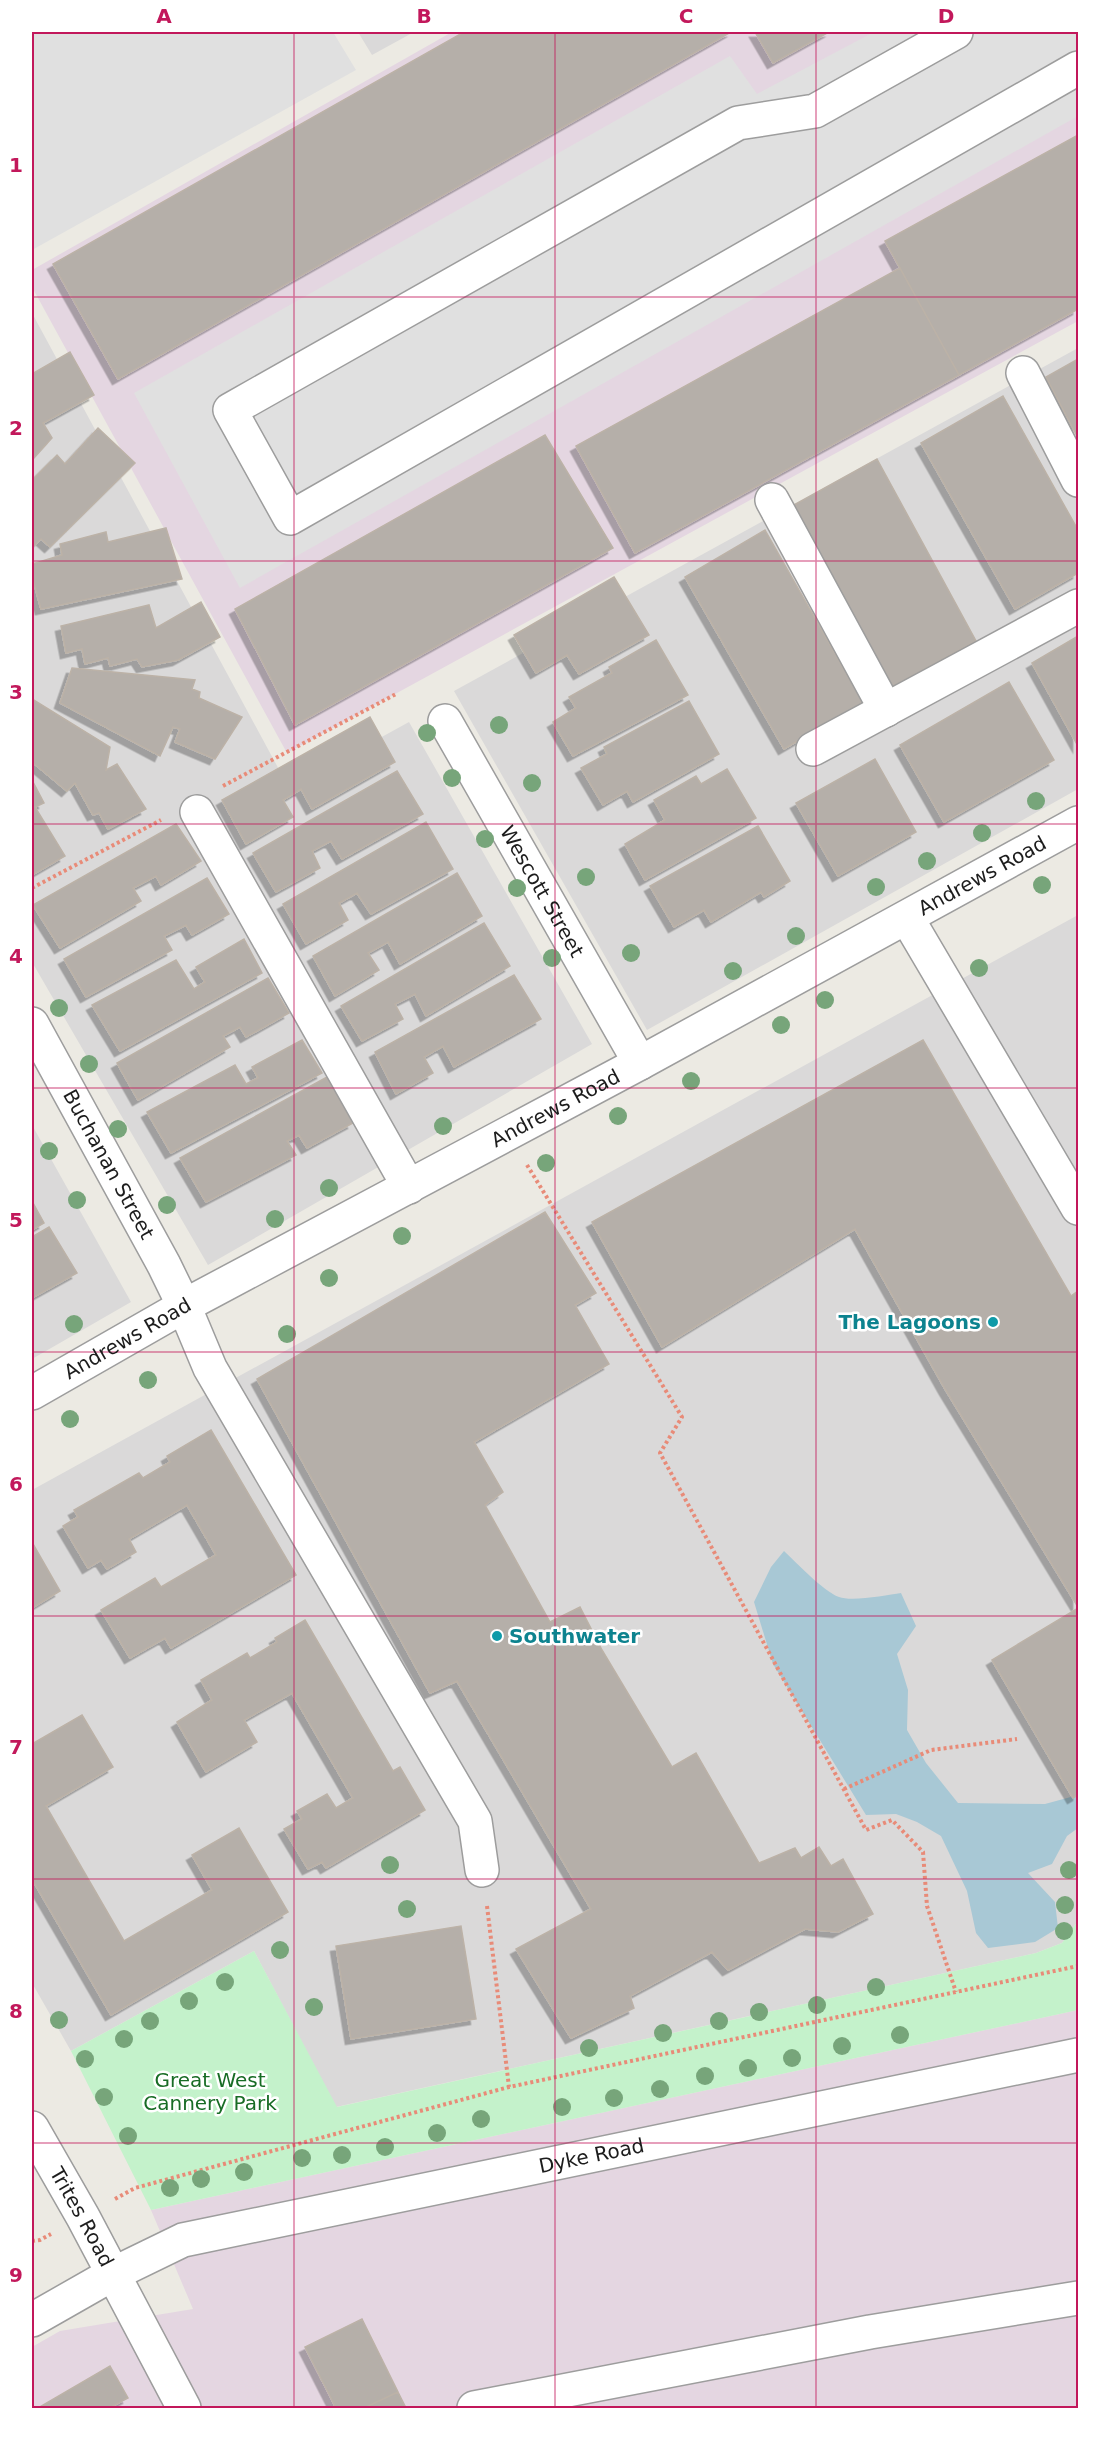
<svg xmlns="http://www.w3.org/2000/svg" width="1110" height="2440" viewBox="0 0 1110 2440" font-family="'DejaVu Sans',sans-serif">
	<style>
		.residential { fill: #dad9d9 }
		.industrial { fill: #e4d6e1 }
		.park { fill: #c4f2cb }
		.parking { fill: #e0e0e0 }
		.water { fill: #a8c8d5 }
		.building { fill: #b5afa9; stroke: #bcb2a7; stroke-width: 1.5; filter: url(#shadow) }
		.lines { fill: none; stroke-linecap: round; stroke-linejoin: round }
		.minor-casing { stroke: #9d9d9d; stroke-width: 36 }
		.path { stroke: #e88b78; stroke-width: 4; stroke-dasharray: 3 3; stroke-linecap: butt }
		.minor { stroke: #fff; stroke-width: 33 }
		.tree { fill: #77a57a }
		.grid { fill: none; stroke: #c2185b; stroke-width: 1.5; stroke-opacity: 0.55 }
		.culture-dot { fill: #0f9aa8; stroke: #fff; stroke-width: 2 }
		.labels { text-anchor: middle; stroke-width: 5; stroke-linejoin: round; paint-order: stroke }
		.street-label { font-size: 20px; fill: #1c1c1c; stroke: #fff }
		.culture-label { font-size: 20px; font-weight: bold; fill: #0d838f; stroke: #fff; text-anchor: end }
		.park-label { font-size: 20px; fill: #186c25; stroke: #fff }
		.neatline { fill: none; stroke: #c2185b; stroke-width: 2 }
		.grid-label { font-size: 20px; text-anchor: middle; font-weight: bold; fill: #c2185b }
	</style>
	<defs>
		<filter id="shadow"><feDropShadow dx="-5.5" dy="5.5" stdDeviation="0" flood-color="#0004"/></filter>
	</defs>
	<rect width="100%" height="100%" fill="#eceae3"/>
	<path class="residential" d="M358 32H414L372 55Z
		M32 313 289 788 409 722 592 1044 208 1265 32 962Z
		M1078 348V789L647 1030 454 691Z
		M1078 915V1863L1075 1871 1078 1888V1921L1062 1943 1036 1953 336 2107 254 1951 71 2051 32 1983V1490Z
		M32 1125 131 1302 32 1359Z"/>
	<path class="industrial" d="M452 32H1078V321L287 753 32 287V270Z
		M1078 2010V2408H32V2347L60 2331 193 2309 151 2210Z"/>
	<path class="park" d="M1078 1921V2010L151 2210 71 2051 254 1951 337 2107 1036 1953 1062 1943Z"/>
	<path class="parking" d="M32 32H333L356 70 32 250Z
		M874 32H1078V116L240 588 134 393 730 56 757 94Z"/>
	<path class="water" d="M784 1551C797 1563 823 1591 839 1597 852 1602 887 1595 901 1593L916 1626 897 1654 908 1690 907 1730 926 1763 958 1803 1045 1804 1078 1795V1828L1067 1836 1052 1864 1028 1873 1055 1902 1058 1928 1035 1942 988 1948 976 1933 967 1891 941 1836 917 1822 896 1814 866 1815 773 1664 754 1602 771 1567Z"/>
	<path class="building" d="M464 32H731L118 379 53 264Z
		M755 32H829L773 63Z
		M1078 135V309L959 375 885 241Z
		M900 268 959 375 635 553 576 446Z
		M70 352 94 395 43 423 52 438 32 460V374Z
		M1078 359V438L1046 377Z
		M1003 396 1078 530V573L1015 609 921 443Z
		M98 428 135 463 50 547 41 539 32 548V480L57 455 65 464Z
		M545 435 613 548 295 725 235 609Z
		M877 459 976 641 892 687 792 506Z
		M166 528 182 579 41 609 32 576V564L62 555 60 544 106 532 108 542Z
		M765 530 863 703 784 749 685 577Z
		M614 577 649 635 579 674 567 655 536 673 514 635Z
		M201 602 220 637 178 660 142 667 137 659 110 666 108 658 85 664 82 649 66 653 61 626 149 605 156 628Z
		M1078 636V746L1032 663Z
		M656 640 688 695 573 756 553 722 576 708 569 697 612 673 609 667Z
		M72 668 195 680 192 689 200 692 199 698 242 717 215 759 175 742 180 729 173 727 160 756 60 703Z
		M1009 682 1054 760 944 822 900 745Z
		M32 699 110 747 106 770 117 764 146 809 108 829 99 813 93 815 75 783 67 791 32 762Z
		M689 701 719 754 633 802 627 791 603 805 581 768 607 754 604 747Z
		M370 717 395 762 312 809 301 789 283 800 293 817 246 844 222 800Z
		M875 759 916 832 838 876 796 803Z
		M727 769 756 818 645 880 625 844 665 820 654 800 696 776 701 784Z
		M397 771 423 814 342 859 331 841 312 851 320 868 276 892 253 853Z
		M32 780 44 803 35 807 65 856 32 875Z
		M426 822 453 869 371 914 357 893 339 903 348 920 306 944 283 904Z
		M176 824 201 861 161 885 156 876 133 888 141 901 60 948 33 905Z
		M758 826 790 881 764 897 761 892 711 922 704 910 674 927 650 886Z
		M457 873 482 916 400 964 388 942 368 953 379 970 335 996 313 956Z
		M207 878 229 914 192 935 186 925 164 936 172 950 86 997 64 959Z
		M484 923 510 966 426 1016 415 994 395 1004 403 1019 362 1041 341 1006Z
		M244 939 262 973 120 1051 92 1005 176 960 194 989 205 982 196 967Z
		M514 975 541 1019 454 1067 443 1046 424 1057 433 1073 396 1094 375 1052Z
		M268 978 289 1013 246 1037 240 1027 223 1036 230 1047 138 1100 117 1063Z
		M302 1040 322 1073 171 1153 147 1112 235 1065 246 1084 258 1078 252 1067Z
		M923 1040 1071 1296 1078 1291V1607L945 1389 855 1229 662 1347 592 1222Z
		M327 1077 353 1123 307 1148 299 1135 287 1141 296 1155 206 1202 180 1158Z
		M32 1201 44 1223 32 1230Z
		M545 1212 596 1293 575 1305 609 1364 474 1442 503 1492 485 1505 550 1622 580 1607 602 1650 672 1767 696 1753 759 1863 795 1848 801 1858 819 1847 831 1866 843 1859 873 1914 838 1932 805 1929 728 1970 712 1952 630 1996 634 2008 571 2038 516 1949 591 1909 457 1681 430 1693 257 1379Z
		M49 1227 77 1273 32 1298V1237Z
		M211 1430 296 1575 171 1648 165 1638 130 1658 101 1610 155 1578 161 1587 216 1555 187 1505 129 1539 136 1552 107 1569 101 1560 88 1568 63 1526 78 1517 74 1510 139 1473 143 1478 170 1462 167 1456Z
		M32 1542 60 1591 32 1608Z
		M1078 1608V1795L1073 1798 992 1660Z
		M305 1620 393 1771 400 1767 425 1810 326 1868 322 1862 308 1869 284 1829 302 1819 297 1811 327 1794 336 1808 353 1798 292 1693 244 1720 257 1742 206 1772 177 1722 212 1700 201 1680 247 1653 250 1658 277 1642 275 1638Z
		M82 1715 113 1767 46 1806 124 1941 212 1890 192 1855 239 1828 288 1912 111 2015 32 1879V1744Z
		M461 1926 476 2019 351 2039 336 1946Z
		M362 2319 398 2392 364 2408H336L305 2347Z
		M110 2366 128 2398 109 2408H38Z
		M398 2392 406 2408H364Z"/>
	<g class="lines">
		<defs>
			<g id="minor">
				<path d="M956 32 815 111 738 123 230 410 290 518 1078 68"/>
				<path d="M1023 373 1078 480"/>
				<path d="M772 500 886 710"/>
				<path id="s1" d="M445 721 640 1063"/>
				<path d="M813 749 1078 606"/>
				<path d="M197 812 409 1187"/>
				<path d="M907 918 1078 1208"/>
				<path id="s2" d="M32 1024 164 1265 184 1306 210 1368 475 1821 482 1870"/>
				<path id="s3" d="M32 1393 184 1306 640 1063 1078 823"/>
				<path id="s4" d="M32 2128 83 2217 184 2408"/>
				<path id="s5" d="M32 2320 111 2275 183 2240 1078 2055"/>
				<path d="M474 2408 870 2332 1078 2298"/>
			</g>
		</defs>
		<use href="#minor" class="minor-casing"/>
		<path class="path" d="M223 786 396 694
			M32 888 161 820
			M527 1165 682 1417 660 1453 866 1830 892 1820 923 1852 927 1906 956 1992
			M844 1789 931 1750 1017 1739
			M487 1906 509 2087
			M115 2199 135 2188 509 2087 1078 1966
			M32 2241 40 2240 51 2234"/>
		<use href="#minor" class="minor"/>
	</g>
	<g class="tree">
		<circle cx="499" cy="725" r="9"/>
		<circle cx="427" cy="733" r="9"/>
		<circle cx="452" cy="778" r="9"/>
		<circle cx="532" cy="783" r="9"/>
		<circle cx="1036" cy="801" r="9"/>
		<circle cx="982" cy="833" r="9"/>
		<circle cx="485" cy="839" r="9"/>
		<circle cx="927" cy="861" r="9"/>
		<circle cx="586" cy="877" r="9"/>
		<circle cx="1042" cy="885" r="9"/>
		<circle cx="876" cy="887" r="9"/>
		<circle cx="517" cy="888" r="9"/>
		<circle cx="796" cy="936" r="9"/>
		<circle cx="631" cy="953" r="9"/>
		<circle cx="552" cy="958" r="9"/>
		<circle cx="979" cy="968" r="9"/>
		<circle cx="733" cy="971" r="9"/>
		<circle cx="825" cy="1000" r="9"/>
		<circle cx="59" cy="1008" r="9"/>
		<circle cx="781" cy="1025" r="9"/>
		<circle cx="89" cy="1064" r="9"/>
		<circle cx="691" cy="1081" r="9"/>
		<circle cx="618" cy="1116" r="9"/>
		<circle cx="443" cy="1126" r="9"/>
		<circle cx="118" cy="1129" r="9"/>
		<circle cx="49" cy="1151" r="9"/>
		<circle cx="546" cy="1163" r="9"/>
		<circle cx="329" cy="1188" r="9"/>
		<circle cx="77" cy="1200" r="9"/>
		<circle cx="167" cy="1205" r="9"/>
		<circle cx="275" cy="1219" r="9"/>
		<circle cx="402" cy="1236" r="9"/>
		<circle cx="329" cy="1278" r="9"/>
		<circle cx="74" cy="1324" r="9"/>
		<circle cx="287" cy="1334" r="9"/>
		<circle cx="148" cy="1380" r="9"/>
		<circle cx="70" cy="1419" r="9"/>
		<circle cx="390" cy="1865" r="9"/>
		<circle cx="1069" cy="1870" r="9"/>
		<circle cx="1065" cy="1905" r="9"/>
		<circle cx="407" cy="1909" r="9"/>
		<circle cx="1064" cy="1931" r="9"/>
		<circle cx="280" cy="1950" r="9"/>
		<circle cx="225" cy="1982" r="9"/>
		<circle cx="876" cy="1987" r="9"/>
		<circle cx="189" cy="2001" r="9"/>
		<circle cx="817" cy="2005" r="9"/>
		<circle cx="314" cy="2007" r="9"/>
		<circle cx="759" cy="2012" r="9"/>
		<circle cx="59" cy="2020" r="9"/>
		<circle cx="150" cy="2021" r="9"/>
		<circle cx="719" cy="2021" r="9"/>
		<circle cx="663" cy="2033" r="9"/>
		<circle cx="900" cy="2035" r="9"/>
		<circle cx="124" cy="2039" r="9"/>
		<circle cx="842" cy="2046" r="9"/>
		<circle cx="589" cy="2048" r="9"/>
		<circle cx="792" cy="2058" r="9"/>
		<circle cx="85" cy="2059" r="9"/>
		<circle cx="748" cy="2068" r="9"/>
		<circle cx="705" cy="2076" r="9"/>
		<circle cx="660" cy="2089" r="9"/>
		<circle cx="104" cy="2097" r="9"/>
		<circle cx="614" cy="2098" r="9"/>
		<circle cx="562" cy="2107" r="9"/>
		<circle cx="481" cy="2119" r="9"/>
		<circle cx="437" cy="2133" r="9"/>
		<circle cx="128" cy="2136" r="9"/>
		<circle cx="385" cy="2147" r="9"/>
		<circle cx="342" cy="2155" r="9"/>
		<circle cx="302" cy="2158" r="9"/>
		<circle cx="244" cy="2172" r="9"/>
		<circle cx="201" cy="2179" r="9"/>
		<circle cx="170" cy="2188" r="9"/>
	</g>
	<path class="grid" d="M294 32V2408M555 32V2408M816 32V2408M32 297H1078M32 561H1078M32 824H1078M32 1088H1078M32 1352H1078M32 1616H1078M32 1879H1078M32 2143H1078"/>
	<g class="culture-dot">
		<circle cx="993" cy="1322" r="6"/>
		<circle cx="497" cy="1636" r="6"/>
	</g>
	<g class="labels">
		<g class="street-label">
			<text dy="7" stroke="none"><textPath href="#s3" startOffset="1082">Andrews Road</textPath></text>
			<text dy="7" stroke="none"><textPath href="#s1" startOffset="196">Wescott Street</textPath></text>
			<text dy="7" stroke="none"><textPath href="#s3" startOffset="596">Andrews Road</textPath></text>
			<text dy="7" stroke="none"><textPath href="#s2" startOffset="160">Buchanan Street</textPath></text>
			<text dy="7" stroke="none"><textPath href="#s3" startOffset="110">Andrews Road</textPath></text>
			<text dy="7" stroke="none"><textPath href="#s5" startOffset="588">Dyke Road</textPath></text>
			<text dy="7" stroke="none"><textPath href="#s4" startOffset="102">Trites Road</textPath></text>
		</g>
		<g class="culture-label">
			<text x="981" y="1329">The Lagoons</text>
			<text x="509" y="1643" text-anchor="start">Southwater</text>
		</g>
		<g class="park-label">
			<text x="210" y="2087">Great West<tspan x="210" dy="23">Cannery Park</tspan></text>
		</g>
	</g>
	<rect width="1110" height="2440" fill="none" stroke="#ffffff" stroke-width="66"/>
	<rect x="33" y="33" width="1044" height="2374" class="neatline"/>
	<g class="grid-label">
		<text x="164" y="23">A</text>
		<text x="424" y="23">B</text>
		<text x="686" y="23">C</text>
		<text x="946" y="23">D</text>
		<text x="16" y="172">1</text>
		<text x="16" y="435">2</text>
		<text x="16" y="699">3</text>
		<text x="16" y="963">4</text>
		<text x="16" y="1227">5</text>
		<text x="16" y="1491">6</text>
		<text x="16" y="1754">7</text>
		<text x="16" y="2018">8</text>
		<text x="16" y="2282">9</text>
	</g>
</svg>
